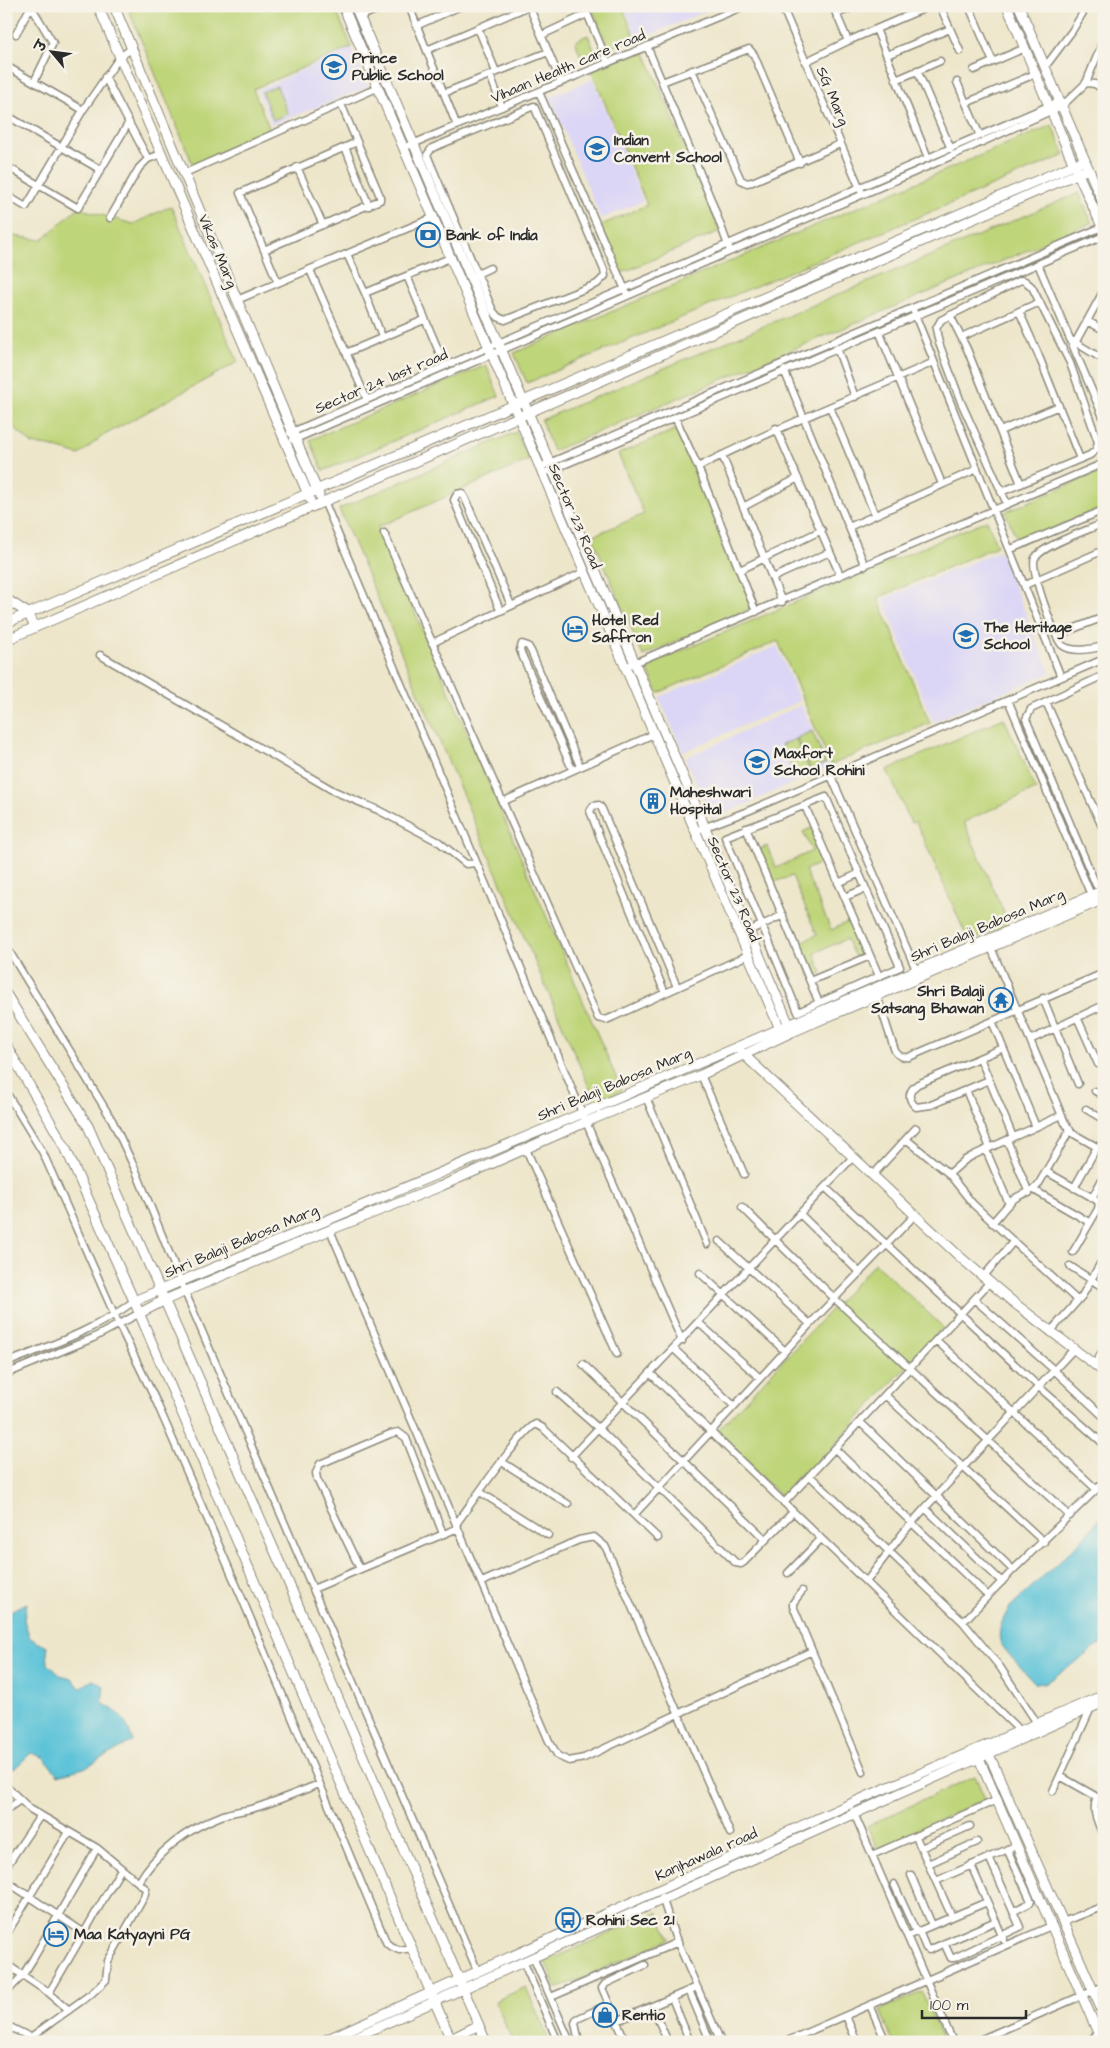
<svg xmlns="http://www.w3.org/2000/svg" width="1110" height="2048" viewBox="0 0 1110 2048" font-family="'Architects Daughter','Playpen Sans Deva',sans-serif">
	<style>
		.built { fill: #dcd6f6 }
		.green { fill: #bfd57a; stroke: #758052 }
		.water { fill: #5bc3d8; stroke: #437782 }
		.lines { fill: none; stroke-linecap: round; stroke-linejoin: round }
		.street-casing { stroke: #8c887a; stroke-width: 9 }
		.secondary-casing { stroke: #8c887a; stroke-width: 11 }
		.street { stroke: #fff; stroke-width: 6 }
		.secondary { stroke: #fff; stroke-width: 9 }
		.labels { text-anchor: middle; stroke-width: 5; stroke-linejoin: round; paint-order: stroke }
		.poi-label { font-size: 15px; font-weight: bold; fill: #2b2b2b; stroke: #f7f3e8; text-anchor: start }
		.street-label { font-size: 15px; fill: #2b2b2b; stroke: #f7f3e8 }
	</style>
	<rect width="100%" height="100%" fill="#f7f3e8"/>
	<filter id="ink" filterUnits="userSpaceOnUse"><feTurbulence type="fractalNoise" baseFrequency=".02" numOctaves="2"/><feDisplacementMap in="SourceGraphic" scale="10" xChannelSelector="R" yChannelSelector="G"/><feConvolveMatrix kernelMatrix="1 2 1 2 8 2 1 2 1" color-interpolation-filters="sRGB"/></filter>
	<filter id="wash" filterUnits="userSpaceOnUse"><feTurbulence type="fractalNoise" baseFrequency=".0096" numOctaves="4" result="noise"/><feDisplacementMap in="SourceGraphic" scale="20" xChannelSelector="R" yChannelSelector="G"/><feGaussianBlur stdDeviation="1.12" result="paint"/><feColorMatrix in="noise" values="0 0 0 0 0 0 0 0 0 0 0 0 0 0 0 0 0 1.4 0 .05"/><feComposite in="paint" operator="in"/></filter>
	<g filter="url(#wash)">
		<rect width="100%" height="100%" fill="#ede6ca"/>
		<path class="built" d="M624 6H718L638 40Z
			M352 48 368 87 272 125 258 90Z
			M593 79 643 201 601 219 550 97Z
			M1000 551 1050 673 933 722 883 599Z
			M777 646 800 701 683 752 659 697Z
			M801 705 829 767 712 819 685 758Z"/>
		<path class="green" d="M127 6H334L352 47 253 89 271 132 193 165Z
			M591 6H622L635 37 609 49Z
			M588 35 597 57 583 62 575 41Z
			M643 48 720 231 619 274 599 226 647 205 591 70Z
			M277 86 288 114 273 120 262 92Z
			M1052 125 1065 155 527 383 514 353Z
			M1079 193 1092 223 553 451 541 420Z
			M171 206 238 362 101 437 79 455 49 446 32 444 6 420V235L42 240 78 208 133 224Z
			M486 365 499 396 323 471 310 440Z
			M679 428 755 607 643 656 592 536 644 514 618 454Z
			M516 432 529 460 378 527 622 1091 596 1103 339 509Z
			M1104 470V507L1019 544 1005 512Z
			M987 520 997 546 878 598 930 723 831 765 778 641 658 693 646 666Z
			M1004 718 1036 789 964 822 1009 924 969 942 916 822 911 823 887 770Z
			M812 731 826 763 811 770 797 738Z
			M796 739 810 771 795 777 781 745Z
			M811 828 825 861 805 870 831 930 852 920 865 953 855 957 846 939 815 953 822 973 811 978 797 944 817 935 792 876 771 883 756 851 767 846 776 868 812 851 803 832Z
			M875 1263 943 1327 784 1499 715 1433Z
			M975 1776 985 1799 878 1849 867 1826Z
			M658 1912 670 1939 557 1989 545 1962Z
			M526 1987 550 2042H513L495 2001Z
			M922 1992 943 2042H893L880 2010Z"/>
		<path class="water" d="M1104 1513V1642L1044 1684 1035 1683C1028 1675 1002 1649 1000 1641 997 1629 1004 1617 1010 1607L1079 1543Z
			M27 1603 24 1620 30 1638 47 1647 48 1664 60 1675 72 1678 80 1688 93 1680 104 1686 102 1703C122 1713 126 1722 133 1741L84 1768 58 1775 43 1757 31 1753 14 1769 6 1766V1613Z"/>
	</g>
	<g filter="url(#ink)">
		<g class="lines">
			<defs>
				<path id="street" d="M31 6 53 43 34 82
					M409 6 457 126
					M529 6 561 82
					M584 6 608 63
					M782 6 861 191
					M833 6 848 41
					M940 6 960 51
					M969 6 993 62
					M836 14 856 6
					M359 17 385 6
					M416 26 461 6
					M478 28 496 72
					M876 29 928 158
					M16 34 31 6
					M542 35 587 14
					M647 46 712 202 729 248
					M427 50 529 6
					M887 55 950 29
					M805 62 848 41 930 6
					M6 66 83 110
					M1045 67 1072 31 1087 6
					M692 70 741 180 747 183 752 182 840 144
					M917 70 951 149
					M974 70 1025 48
					M490 75 502 107
					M105 77 148 159
					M896 80 940 61
					M662 82 749 49 754 55 800 163
					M957 82 980 136
					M1086 83 1104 39
					M539 92 626 292
					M444 93 548 52
					M966 103 1035 74
					M534 106 604 270 605 276 597 284 505 320 498 317 493 311 427 155 432 148Z
					M6 115 101 170
					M345 147 369 206
					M403 148 744 6
					M6 166 78 208 129 122
					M297 167 323 225
					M185 173 377 88
					M6 195 26 207 83 110 119 58 132 48
					M110 218 139 168 148 159 161 154
					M264 250 380 200V196L341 104
					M347 254 365 293 382 337
					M1038 264 1104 419
					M310 270 367 400
					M475 275 490 268
					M407 276 445 366
					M278 283 240 193 357 142
					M365 293 450 258
					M237 300 432 218
					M1019 311 1038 354 1080 459
					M914 312 1061 677
					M950 315 967 349 1021 484
					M1087 321 1104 330
					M879 331 942 484
					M961 337 1040 302
					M1073 341 1104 360
					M1075 343 1104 290
					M837 348 855 397
					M346 353 424 320
					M784 370 865 566
					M830 407 875 515
					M675 417 698 467 756 612
					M776 428 840 575
					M1000 431 1059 406
					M290 433 1060 101 1064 102
					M293 440 931 165 1062 106 1086 83 1095 84 1104 90
					M722 455 782 602
					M540 467 1102 227
					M698 467C775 428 855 397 934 362
					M542 474 1104 236
					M1001 492 1090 455 1096 450 1098 442 1070 363 1032 287 1025 281 1021 280 941 320 936 329 939 343 961 402 1007 504
					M324 501 586 1122 682 1341
					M743 507 798 478
					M1104 523C1088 530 1043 545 1035 558 1029 567 1054 636 1062 645 1072 653 1093 649 1104 646
					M849 527 977 469
					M384 533 598 1018 606 1020 613 1017 748 955
					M1011 549 1104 510
					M740 570 822 530
					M772 578 830 552
					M1025 585 1104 550
					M500 610 454 500 457 494 462 493 465 498 511 605
					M1057 635 1104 617
					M432 643 584 572
					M100 655 334 791 378 810 439 842 466 864 476 863
					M625 667 1104 463
					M1008 700 1091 895
					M1046 702 1104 831
					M572 769 522 655 520 650 522 644 528 646 531 651 580 766
					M831 776 918 974
					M502 802 654 734
					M805 806 879 976
					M746 828 819 1003
					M695 831 748 811 1104 659
					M838 883 858 874
					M1096 885 1026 719 1031 709 1104 675
					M845 897 864 889
					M739 935 762 925 798 1012 900 967 826 797 725 837 762 925 783 915
					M990 945 1065 1123 1072 1133 1104 1151
					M6 946 112 1120 136 1171 185 1292 478 1972
					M810 981 870 956
					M665 993 599 835 590 811 593 806 599 805 602 809 677 987
					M877 996 895 1051C899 1057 903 1058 909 1057L1104 973
					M1043 998 1078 1084
					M1077 1017 1098 1064
					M992 1021 1036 1127
					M1030 1040 1104 1005
					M980 1058 1013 1137
					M701 1075 744 1174
					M989 1080 931 1105 916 1107C907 1099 908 1091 918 1084L1003 1048
					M966 1090 990 1148
					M1095 1091 1104 1096
					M6 1092 43 1153 119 1325 156 1401 241 1596 387 1944 399 1950 412 1948
					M646 1097 707 1244
					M1086 1109 1104 1120
					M906 1139 949 1174 973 1204 1078 1301
					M1007 1140 1029 1193
					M526 1149 617 1354
					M986 1150 1009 1204
					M1047 1172 1095 1199 1099 1203 1098 1209 1073 1252
					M949 1174 965 1160 974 1155 1062 1115
					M872 1176 916 1128
					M825 1187 1039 1387 1104 1444
					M1074 1188 1097 1147
					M1034 1190 1089 1222
					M1092 1198 1104 1176
					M742 1207 835 1299 1070 1516
					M800 1214 860 1273
					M992 1223C998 1217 1009 1202 1014 1199 1022 1193 1031 1193 1038 1185L1070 1130
					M330 1230 549 1741 558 1756 569 1761 584 1758 812 1651
					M719 1241 810 1324
					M1070 1266 1104 1288
					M700 1273 785 1351
					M983 1277 1013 1242
					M974 1299 1054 1370 1104 1417
					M699 1323 760 1378
					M1050 1332 1082 1296 1104 1257
					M936 1340 1096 1489
					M674 1349 734 1406
					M6 1363C51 1345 96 1330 134 1301
					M583 1364 765 1539
					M1094 1365 1104 1349
					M650 1373 1019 1730
					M6 1374 93 1338 140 1313
					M557 1392 598 1428 736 1563 741 1564 744 1562 793 1512
					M885 1395 1044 1542
					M860 1422 1013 1570
					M835 1449 988 1596
					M571 1457 853 1157
					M502 1462 568 1504
					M810 1476 963 1622 1000 1667 1037 1723
					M480 1492 548 1535
					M784 1503 989 1283
					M925 1508 1002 1582
					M634 1515 810 1324 915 1215
					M456 1524C469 1507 521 1430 536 1424L543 1428 658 1538
					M360 1569 317 1479 316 1473 320 1464 390 1434 398 1432 406 1438 443 1534
					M788 1573 821 1539
					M482 1582 579 1540 594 1537 605 1546 609 1554 730 1833
					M866 1582 903 1533 925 1508 1073 1350
					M313 1589 458 1528
					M802 1591 793 1603V1606L863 1772
					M963 1622 1013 1570 1104 1482
					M1060 1776 1104 1801
					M6 1786 30 1809 97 1848 146 1889 144 1897 108 1961 106 1980 91 1994 31 2037
					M1053 1791 1091 1708
					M1097 1797C1091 1811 1098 1823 1104 1837
					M6 1810 20 1800
					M853 1811 953 2042
					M916 1837 952 1917
					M921 1848 970 1826
					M1007 1849 1031 1901 1030 1903 1014 1911
					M872 1855 997 1800
					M928 1864 977 1842
					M971 1865 1004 1940
					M6 1867 40 1816
					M911 1875 932 1925
					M6 1881 83 1932
					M936 1881 1017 1845
					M139 1882C155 1853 189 1828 221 1816 233 1811 246 1811 258 1807 279 1800 299 1792 319 1784
					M894 1884 916 1932
					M662 1897 674 1934 721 2042
					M1063 1922 1104 1906
					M919 1931 926 1948 929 1950 996 1921
					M6 1935 69 1832
					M907 1936 987 1902
					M944 1943 951 1958H954L1020 1927 989 1857
					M533 1957 570 2042
					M523 1961 558 2042
					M6 1964 49 1993 69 2010
					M689 1990 708 2036 706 2042
					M6 1993 23 1975 33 1959 97 1848
					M49 1993 121 1869
					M551 1997 678 1942
					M672 1998 690 2042
					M870 2005 886 2042
					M652 2006 668 2042
					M846 2016 857 2042
					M617 2021 697 1987
					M6 2025 40 2042
					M579 2042 575 2023 577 2019 609 2004
					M626 2042 602 1988 605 1984 645 1965
					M785 2042 1051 1926
					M975 2042 1104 1986
					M1085 2042 1099 2035"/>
				<path id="secondary" d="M98 6 310 499
					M114 6 319 495
					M343 6 783 1036
					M355 6 792 1032
					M1007 6 1074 165 1104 231
					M1019 6 1104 205
					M6 599 28 613 35 627
					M6 623 1085 160
					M6 640 1088 169
					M6 994 88 1126 283 1570 486 2042
					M6 1045 65 1147 134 1301 452 2042
					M741 1052 960 1257 1013 1302 1104 1372
					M134 1301 583 1113 1104 890
					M140 1313 165 1300 330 1230 439 1187 586 1122 701 1075 792 1032 1104 899
					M987 1750 1104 2015
					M977 1754 1102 2042
					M451 2039 479 2025
					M321 2042 870 1795 1104 1695
					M344 2042 1104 1702"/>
			</defs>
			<use href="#street" class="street-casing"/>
			<use href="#secondary" class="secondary-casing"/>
			<use href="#street" class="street"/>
			<use href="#secondary" class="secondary"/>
		</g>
	</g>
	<defs>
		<symbol id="school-ring" viewBox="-11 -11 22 22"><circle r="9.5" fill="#f7f3e8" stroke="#1f6fb2" stroke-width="1.5"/><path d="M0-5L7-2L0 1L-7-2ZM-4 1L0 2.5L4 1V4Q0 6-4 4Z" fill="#1f6fb2"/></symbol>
		<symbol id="bank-ring" viewBox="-11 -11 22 22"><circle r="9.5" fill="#f7f3e8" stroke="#1f6fb2" stroke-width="1.5"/><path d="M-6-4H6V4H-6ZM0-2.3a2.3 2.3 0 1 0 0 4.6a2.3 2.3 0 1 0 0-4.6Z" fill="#1f6fb2"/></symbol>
		<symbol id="hotel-ring" viewBox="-11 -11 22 22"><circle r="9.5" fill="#f7f3e8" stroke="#1f6fb2" stroke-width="1.5"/><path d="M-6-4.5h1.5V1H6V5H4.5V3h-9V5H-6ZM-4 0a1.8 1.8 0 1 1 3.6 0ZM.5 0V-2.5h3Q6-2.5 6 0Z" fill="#1f6fb2"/></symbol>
		<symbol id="building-ring" viewBox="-11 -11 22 22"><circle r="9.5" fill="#f7f3e8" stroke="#1f6fb2" stroke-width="1.5"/><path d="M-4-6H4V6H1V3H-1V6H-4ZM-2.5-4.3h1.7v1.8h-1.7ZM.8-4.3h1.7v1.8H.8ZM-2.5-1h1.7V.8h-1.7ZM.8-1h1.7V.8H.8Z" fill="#1f6fb2"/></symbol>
		<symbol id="temple-ring" viewBox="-11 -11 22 22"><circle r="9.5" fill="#f7f3e8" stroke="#1f6fb2" stroke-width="1.5"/><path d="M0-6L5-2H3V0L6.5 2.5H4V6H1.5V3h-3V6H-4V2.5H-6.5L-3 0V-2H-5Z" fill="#1f6fb2"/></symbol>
		<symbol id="bus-ring" viewBox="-11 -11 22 22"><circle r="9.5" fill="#f7f3e8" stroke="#1f6fb2" stroke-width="1.5"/><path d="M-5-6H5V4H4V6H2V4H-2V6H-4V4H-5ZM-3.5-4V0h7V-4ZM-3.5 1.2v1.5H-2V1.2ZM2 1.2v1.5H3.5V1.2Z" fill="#1f6fb2"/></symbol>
		<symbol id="shop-ring" viewBox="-11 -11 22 22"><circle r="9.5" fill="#f7f3e8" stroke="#1f6fb2" stroke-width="1.5"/><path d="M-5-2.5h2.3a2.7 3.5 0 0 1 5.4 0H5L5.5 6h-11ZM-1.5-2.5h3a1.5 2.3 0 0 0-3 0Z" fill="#1f6fb2"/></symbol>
	</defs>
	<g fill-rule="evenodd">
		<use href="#school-ring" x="320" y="53" width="28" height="28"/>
		<use href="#school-ring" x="583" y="135" width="28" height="28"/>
		<use href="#bank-ring" x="414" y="221" width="28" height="28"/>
		<use href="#hotel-ring" x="561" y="615" width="28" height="28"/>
		<use href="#school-ring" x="952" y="622" width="28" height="28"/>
		<use href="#school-ring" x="743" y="748" width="28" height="28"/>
		<use href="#building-ring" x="639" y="787" width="28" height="28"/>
		<use href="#temple-ring" x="987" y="986" width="28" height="28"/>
		<use href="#bus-ring" x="554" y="1906" width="28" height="28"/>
		<use href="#hotel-ring" x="42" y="1920" width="28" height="28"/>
		<use href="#shop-ring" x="591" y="2001" width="28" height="28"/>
	</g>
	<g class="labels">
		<g class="poi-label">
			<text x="352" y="63">Prince<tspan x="352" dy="17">Public School</tspan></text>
			<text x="614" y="145">Indian<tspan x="614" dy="17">Convent School</tspan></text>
			<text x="446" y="240">Bank of India</text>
			<text x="592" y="625">Hotel Red<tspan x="592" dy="17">Saffron</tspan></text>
			<text x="984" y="632">The Heritage<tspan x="984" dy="17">School</tspan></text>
			<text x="774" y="758">Maxfort<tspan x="774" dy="17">School Rohini</tspan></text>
			<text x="670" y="797">Maheshwari<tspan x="670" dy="17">Hospital</tspan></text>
			<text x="984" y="996" text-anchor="end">Shri Balaji<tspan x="984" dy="17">Satsang Bhawan</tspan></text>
			<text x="586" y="1925">Rohini Sec 21</text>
			<text x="74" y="1939">Maa Katyayni PG</text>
			<text x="622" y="2020">Rentio</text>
		</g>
		<g class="street-label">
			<text transform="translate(568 66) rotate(-23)" y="5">Vihaan Health care road</text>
			<text transform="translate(833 96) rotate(67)" y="5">SG Marg</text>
			<text transform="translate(218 251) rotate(67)" y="5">Vikas Marg</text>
			<text transform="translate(381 381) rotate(-23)" y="5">Sector 24 last road</text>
			<text transform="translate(575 516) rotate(67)" y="5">Sector 23 Road</text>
			<text transform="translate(734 889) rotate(67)" y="5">Sector 23 Road</text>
			<text transform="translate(987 925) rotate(-23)" y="5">Shri Balaji Babosa Marg</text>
			<text transform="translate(614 1084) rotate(-23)" y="5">Shri Balaji Babosa Marg</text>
			<text transform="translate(241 1241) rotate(-23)" y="5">Shri Balaji Babosa Marg</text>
			<text transform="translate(706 1854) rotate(-24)" y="5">Kanjhawala road</text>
		</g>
	</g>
	<rect width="1110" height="2048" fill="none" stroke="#f7f3e8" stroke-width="25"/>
	<g transform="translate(52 52) rotate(299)" stroke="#f7f3e8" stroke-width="4" paint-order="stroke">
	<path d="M0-4L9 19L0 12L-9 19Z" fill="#2b2b2b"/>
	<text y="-8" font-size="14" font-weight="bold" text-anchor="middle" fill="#2b2b2b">उ</text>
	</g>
	<path d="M922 2010v8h104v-8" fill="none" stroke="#2b2b2b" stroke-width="2.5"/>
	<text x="930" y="2010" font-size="15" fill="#2b2b2b" stroke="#f7f3e8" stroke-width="4" paint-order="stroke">100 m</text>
</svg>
